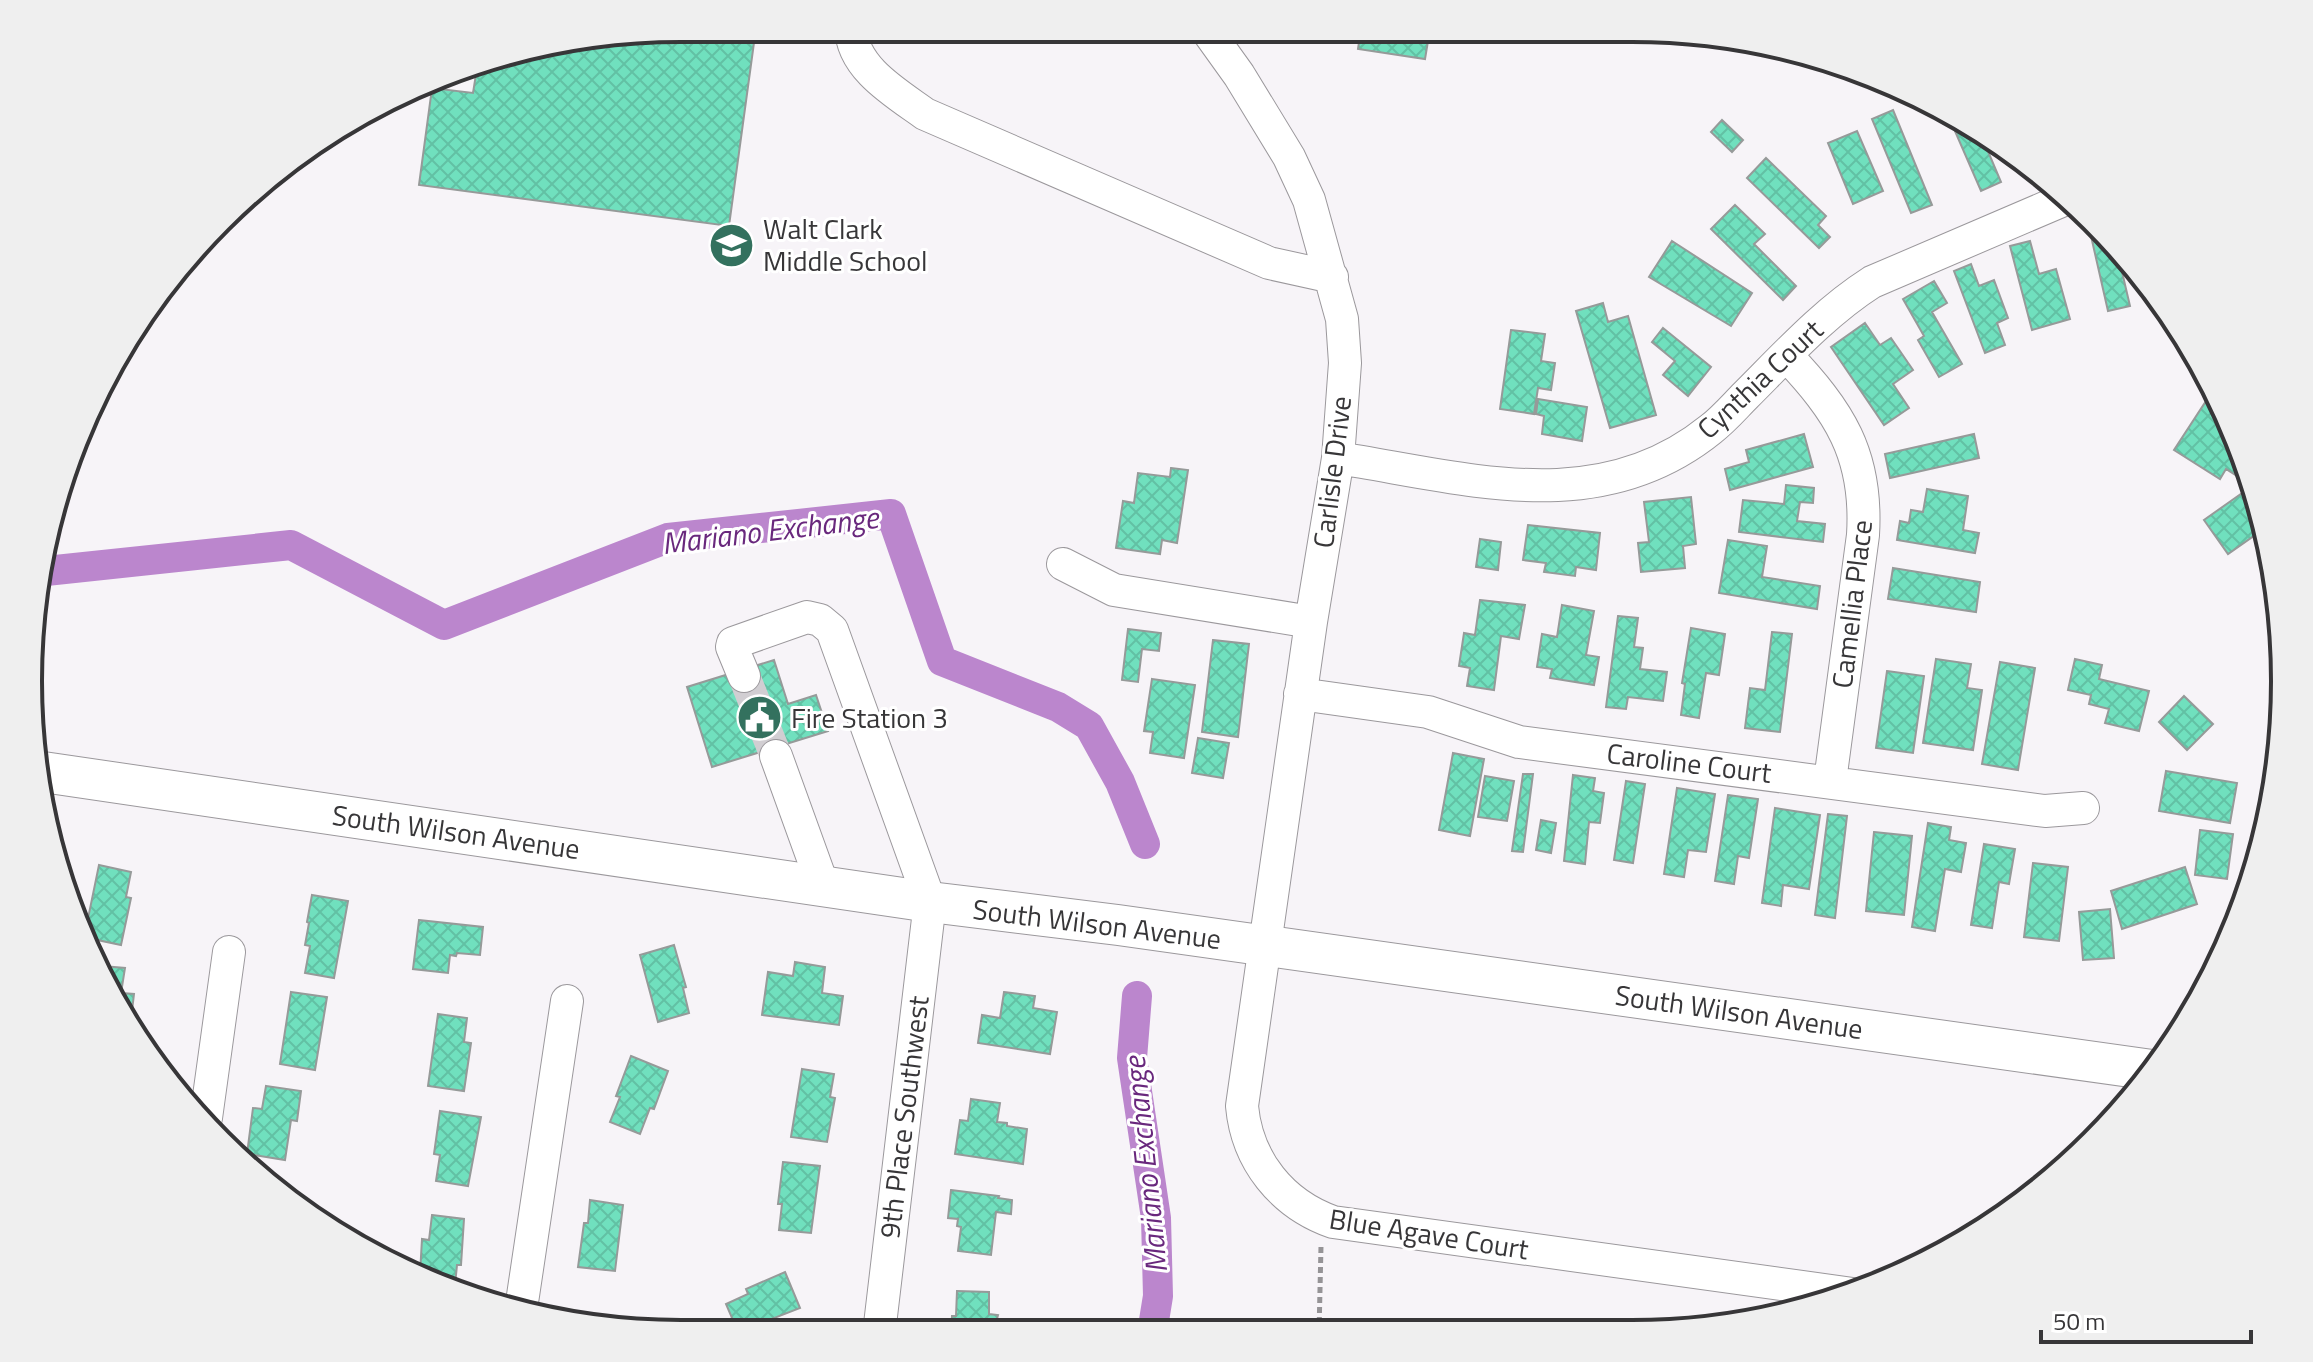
<svg xmlns="http://www.w3.org/2000/svg" width="2313" height="1362" viewBox="0 0 2313 1362" font-family="'Titillium Web',sans-serif">
	<style>
		.lines { fill: none; stroke-linecap: round; stroke-linejoin: round }
		.canal { stroke: #bb86cd; stroke-width: 30 }
		.building { fill: url(#building-cross-hatch); stroke: #969a99; stroke-width: 2 }
		.minor-tunnel { stroke: #d1ced2; stroke-width: 32; stroke-dasharray: 32 16; stroke-linecap: butt }
		.minor-casing { stroke: #9b989c; stroke-width: 34 }
		.major-casing { stroke: #9b989c; stroke-width: 42 }
		.path { stroke: #959396; stroke-width: 5; stroke-dasharray: 6 4; stroke-linecap: butt }
		.minor { stroke: #fff; stroke-width: 32 }
		.major { stroke: #fff; stroke-width: 40 }
		.labels { text-anchor: middle; stroke-width: 6; stroke-linejoin: round; paint-order: stroke }
		.poi-label { font-size: 28px; fill: #373638; stroke: #fff; text-anchor: start }
		.street-label { font-size: 28px; fill: #373638; stroke: #fff }
		.water-label { font-size: 30px; font-style: italic; fill: #69287d; stroke: #fff }
		.rim { fill: none; stroke: #373638; stroke-width: 4 }
	</style>
	<defs>
		<pattern id="building-cross-hatch" width="8" height="8" patternUnits="userSpaceOnUse" patternTransform="scale(2)"><rect width="8" height="8" fill="#70e0be"/><path d="M0 0l8 8M0 8l8-8" fill="none" stroke="#62c1a4"/></pattern>
	</defs>
	<rect width="100%" height="100%" fill="#f7f4f8"/>
	<g class="lines">
		<path class="canal" d="M46 571 291 545 444 625 668 538 891 514 942 661 1058 707 1089 726 1120 782 1145 844
			M1137 996 1132 1058 1156 1218 1158 1296 1152 1333"/>
	</g>
	<path class="building" d="M681 28H756L729 226 419 185 432 88 473 93 478 62Z
		M1361 29H1430L1425 59 1358 49Z
		M1893 110 1932 205 1911 213 1872 119Z
		M1948 115 1979 130 2001 182 1981 191Z
		M1722 120 1743 140 1732 152 1711 132Z
		M1857 131 1883 191 1853 204 1828 143Z
		M1766 158 1826 216 1818 225 1830 237 1819 248 1747 178Z
		M1735 205 1765 234 1754 244 1796 286 1783 300 1711 229Z
		M2105 233 2116 246 2130 306 2108 311 2091 236Z
		M1672 241 1752 293 1731 326 1649 277Z
		M2030 241 2039 274 2056 269 2070 319 2032 330 2010 246Z
		M1971 264 1979 286 1994 280 2008 318 1997 323 2005 345 1985 353 1954 271Z
		M1934 281 1947 303 1932 312 1962 364 1939 377 1918 340 1924 336 1903 299Z
		M1603 303 1608 322 1628 316 1656 415 1610 428 1576 311Z
		M1865 323 1880 345 1891 338 1913 370 1893 384 1909 408 1884 425 1831 347Z
		M1663 328 1711 367 1688 396 1663 375 1675 361 1652 342Z
		M1511 330 1545 334 1541 361 1555 363 1551 390 1538 388 1534 414 1500 409Z
		M2208 398 2223 408 2235 432 2248 473 2243 480 2226 469 2220 479 2174 450Z
		M1538 399 1587 407 1582 441 1542 434 1544 416 1536 414Z
		M1804 434 1813 467 1730 490 1725 469 1749 462 1746 450Z
		M1974 434 1979 458 1890 478 1885 454Z
		M1171 468 1188 470 1177 543 1162 540 1160 554 1116 548 1123 501 1134 503 1138 473 1170 477Z
		M1786 485 1814 488 1813 503 1800 502 1797 521 1825 524 1823 542 1739 532 1743 500 1784 504Z
		M2252 486 2265 528 2228 554 2204 520Z
		M1927 489 1968 496 1963 530 1979 533 1975 553 1897 540 1900 521 1909 523 1911 510 1923 512Z
		M1691 497 1696 544 1683 546 1685 568 1641 572 1638 543 1649 542 1644 502Z
		M1528 525 1600 533 1596 570 1576 567 1575 576 1544 572 1546 563 1523 560Z
		M1480 539 1501 542 1498 570 1476 567Z
		M1728 540 1767 546 1762 577 1820 586 1817 609 1719 593Z
		M1893 568 1980 582 1976 612 1888 599Z
		M1480 600 1525 605 1519 639 1501 636 1494 690 1467 686 1470 668 1459 666 1464 633 1475 635Z
		M1562 605 1594 611 1586 655 1599 657 1594 685 1550 678 1552 669 1537 667 1542 634 1557 637Z
		M2277 605 2280 627 2270 621Z
		M1618 616 1638 618 1634 647 1643 648 1640 669 1667 672 1663 701 1628 697 1626 709 1606 707Z
		M1691 628 1725 634 1719 675 1706 673 1699 718 1681 715 1685 684 1682 683Z
		M1128 629 1161 633 1159 651 1142 649 1138 682 1122 680Z
		M1772 632 1792 634 1780 732 1745 728 1750 688 1765 690Z
		M1213 640 1249 644 1238 737 1202 732Z
		M1936 659 1971 664 1967 688 1982 690 1973 750 1923 743Z
		M2075 659 2102 665 2099 679 2149 691 2139 731 2105 723 2109 709 2089 704 2091 695 2068 690Z
		M774 660 788 704 816 695 828 731 712 767 687 687Z
		M2000 662 2035 668 2018 770 1982 764Z
		M1887 671 1924 676 1913 753 1876 748Z
		M1152 679 1195 685 1184 758 1150 753 1153 732 1144 731Z
		M2184 696 2213 724 2187 750 2159 722Z
		M1198 738 1229 743 1223 778 1192 773Z
		M1453 753 1484 759 1470 836 1439 830Z
		M2166 771 2237 783 2230 823 2159 811Z
		M1523 774H1533L1523 852 1512 851Z
		M1573 775 1595 778 1593 791 1604 793 1600 823 1589 822 1585 864 1564 861Z
		M1485 776 1514 781 1507 821 1478 817Z
		M1626 781 1645 784 1633 863 1614 860Z
		M1677 788 1715 794 1706 852 1688 850 1684 877 1664 874Z
		M1728 795 1758 799 1749 858 1738 856 1734 884 1715 881Z
		M1775 808 1820 815 1809 889 1783 885 1781 906 1762 903Z
		M1828 814 1847 816 1835 918 1815 915Z
		M1541 820 1556 823 1551 853 1536 850Z
		M1928 823 1951 827 1949 840 1966 843 1961 872 1945 869 1935 931 1912 927Z
		M2200 830 2233 834 2227 879 2195 875Z
		M1874 832 1912 836 1904 915 1866 911Z
		M1984 844 2015 849 2009 884 1999 882 1992 928 1971 925Z
		M2033 863 2068 867 2059 941 2024 937Z
		M99 865 131 872 126 897 131 898 121 945 88 938 85 933Z
		M2185 867 2197 904 2122 929 2111 891Z
		M312 895 348 901 334 978 305 973 310 946 305 945 309 923 307 922Z
		M2110 909 2114 958 2083 960 2079 912Z
		M419 920 483 927 480 955 457 953 456 956 450 955 448 973 413 969Z
		M674 945 686 987 683 988 689 1013 658 1022 640 955Z
		M795 962 825 967 822 993 843 996 839 1025 762 1015 768 972 793 976Z
		M102 966 125 968 121 993 134 994 131 1019Z
		M291 992 327 997 315 1070 280 1064Z
		M1004 992 1035 996 1033 1008 1057 1012 1050 1054 978 1043 982 1015 1000 1018Z
		M438 1014 467 1018 464 1042 471 1043 464 1091 428 1086Z
		M631 1056 668 1071 654 1109 650 1108 640 1134 610 1122 620 1097 616 1096Z
		M802 1069 834 1074 830 1097 835 1098 827 1142 791 1137Z
		M266 1086 301 1091 297 1121 291 1120 285 1160 247 1154 253 1108 262 1109Z
		M971 1099 1000 1103 997 1122 1007 1123V1126L1027 1129 1023 1164 955 1154 960 1120 968 1121Z
		M440 1111 481 1117 468 1186 436 1181 440 1155 434 1154Z
		M783 1162 820 1166 811 1233 779 1230 782 1204H778Z
		M951 1190 999 1196 998 1198 1012 1200 1011 1214 996 1212 991 1255 958 1251 961 1227 957 1226 958 1219 948 1218Z
		M590 1200 623 1205 615 1271 578 1267 584 1223H588Z
		M432 1215 464 1219 461 1265H457L455 1285 437 1283 420 1274 422 1239 429 1240Z
		M785 1272 800 1308 738 1332 726 1304 748 1294 746 1289Z
		M957 1291 989 1292V1314L998 1315 997 1319 1016 1320 1015 1333H951L952 1316H956Z"/>
	<g class="lines">
		<path class="minor-tunnel" d="M744 676 776 756"/>
		<defs>
			<path id="minor" d="M851 28C852 68 896 93 925 114L1269 263 1332 277
				M1206 29 1239 75 1289 157 1309 200 1342 319 1345 363 1338 458 1311 622 1242 1106C1247 1161 1282 1204 1333 1222L1853 1294
				M1786 355C1839 411 1868 454 1863 535L1830 781
				M1338 458C1467 478 1599 520 1711 429 1724 419 1735 406 1746 395 1786 355 1825 312 1872 282L2068 198
				M1063 564 1114 590 1311 622
				M744 676 732 647 733 643 807 617 820 620 832 630 930 902 879 1333
				M1300 694 1428 712 1519 742 2045 811 2083 808
				M776 756 823 886
				M206 1118 229 952
				M521 1309 567 1001"/>
			<path id="major" d="M43 772 930 902 1118 925 2152 1070"/>
		</defs>
		<use href="#minor" class="minor-casing"/>
		<use href="#major" class="major-casing"/>
		<path class="path" d="M1319 1333 1321 1246"/>
		<use href="#minor" class="minor"/>
		<use href="#major" class="major"/>
	</g>
	<defs>
		<symbol id="school-disc" viewBox="-11 -11 22 22"><circle r="9.5" fill="#33715e" stroke="#fff"/><path d="M0-5L7-2L0 1L-7-2ZM-4 1L0 2.5L4 1V4Q0 6-4 4Z" fill="#fff"/></symbol>
		<symbol id="civic-disc" viewBox="-11 -11 22 22"><circle r="9.5" fill="#33715e" stroke="#fff"/><path d="M-.6-6.5H3V-4.5H.6V-3L4-1V1h2V6H-6V1h2V-1L-.6-3ZM-1.2 2.5V6h2.4V2.5Z" fill="#fff"/></symbol>
	</defs>
	<g fill-rule="evenodd">
		<use href="#school-disc" x="706" y="220" width="51" height="51"/>
		<use href="#civic-disc" x="734" y="692" width="51" height="51"/>
	</g>
	<g class="labels">
		<g class="poi-label">
			<text x="763" y="239">Walt Clark<tspan x="763" dy="32">Middle School</tspan></text>
			<text x="791" y="728">Fire Station 3</text>
		</g>
		<g class="street-label">
			<text transform="translate(1760 379) rotate(-43)" y="10">Cynthia Court</text>
			<text transform="translate(1332 472) rotate(-83)" y="10">Carlisle Drive</text>
			<text transform="translate(1852 604) rotate(-83)" y="10">Camellia Place</text>
			<text transform="translate(1689 763) rotate(7)" y="10">Caroline Court</text>
			<text transform="translate(456 832) rotate(8)" y="10">South Wilson Avenue</text>
			<text transform="translate(1097 924) rotate(7)" y="10">South Wilson Avenue</text>
			<text transform="translate(1739 1012) rotate(8)" y="10">South Wilson Avenue</text>
			<text transform="translate(904 1117) rotate(-83)" y="10">9th Place Southwest</text>
			<text transform="translate(1429 1234) rotate(9)" y="10">Blue Agave Court</text>
		</g>
		<g class="water-label">
			<text transform="translate(770 531) rotate(-7)" y="10">Mariano Exchange</text>
			<text transform="translate(1146 1165) rotate(-96)" y="10">Mariano Exchange</text>
		</g>
	</g>
	<path d="M0 0H2313V1362H0ZM681 42H1632A639 639 0 0 1 2271 681V681A639 639 0 0 1 1632 1320H681A639 639 0 0 1 42 681V681A639 639 0 0 1 681 42Z" fill="#efefef" fill-rule="evenodd"/>
	<path class="rim" d="M681 42H1632A639 639 0 0 1 2271 681V681A639 639 0 0 1 1632 1320H681A639 639 0 0 1 42 681V681A639 639 0 0 1 681 42Z"/>
	<path d="M2041 1330v12h210v-12" fill="none" stroke="#373638" stroke-width="4"/>
	<text x="2053" y="1330" font-size="24" fill="#373638" stroke="#ffffff" stroke-width="6" paint-order="stroke">50 m</text>
</svg>
